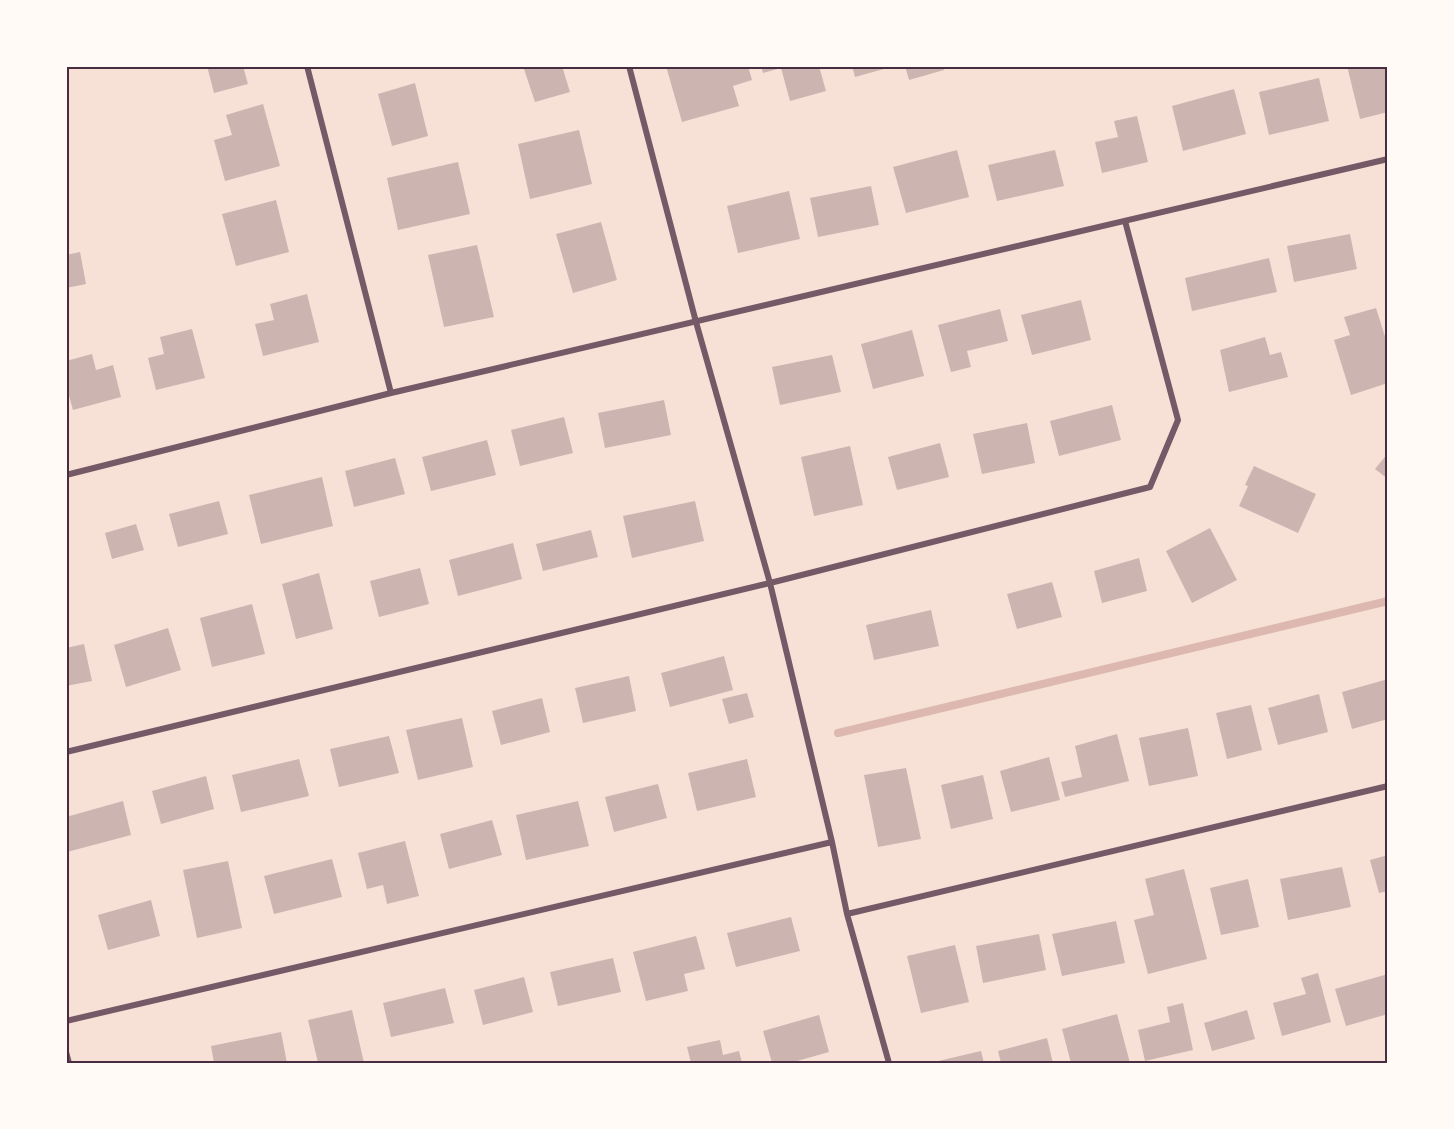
<svg xmlns="http://www.w3.org/2000/svg" width="1454" height="1129" viewBox="0 0 1454 1129" font-family="'Asap Condensed',sans-serif">
	<style>
		.lines { fill: none; stroke-linecap: round; stroke-linejoin: round }
		.stream { stroke: #dcb8b0; stroke-width: 8 }
		.building { fill: #ccb4b1 }
		.minor { stroke: #755966; stroke-width: 6 }
		.neatline { fill: none; stroke: #4a2c40; stroke-width: 2 }
	</style>
	<rect width="100%" height="100%" fill="#f7e1d7"/>
	<g class="lines">
		<path class="stream" d="M838 733 1388 601"/>
	</g>
	<path class="building" d="M207 66H243L248 84 214 93Z
		M523 66H562L570 92 535 102Z
		M666 66H748L752 80 733 86 739 106 682 122Z
		M761 66H819L826 91 790 101 781 68 763 73Z
		M852 66H891V67L855 77Z
		M905 66H943L944 70 909 80Z
		M1347 66H1388V112L1360 119Z
		M1319 78 1329 121 1269 135 1259 92Z
		M415 83 428 136 392 146 378 94Z
		M1234 89 1246 134 1183 151 1172 106Z
		M263 104 280 166 225 181 214 140 232 135 226 115Z
		M1137 116 1148 162 1102 173 1095 142 1118 137 1114 121Z
		M579 130 592 184 530 199 518 144Z
		M957 150 969 197 906 213 893 167Z
		M1055 150 1064 186 997 201 988 165Z
		M458 162 470 214 398 230 387 178Z
		M871 186 879 225 818 237 810 198Z
		M789 191 800 239 738 253 727 206Z
		M276 200 289 252 236 266 222 214Z
		M601 222 617 280 573 293 556 234Z
		M1350 234 1357 269 1294 282 1287 246Z
		M477 245 494 317 444 327 428 255Z
		M80 252 86 284 66 288V255Z
		M1269 258 1277 292 1192 311 1185 278Z
		M307 294 319 342 263 356 255 324 274 320 270 304Z
		M1081 300 1091 340 1032 355 1021 315Z
		M1376 308 1388 346V383L1351 395 1334 340 1350 335 1344 317Z
		M1000 309 1008 341 967 351 971 367 951 372 938 325Z
		M192 329 205 378 156 390 148 358 164 354 160 337Z
		M912 330 924 376 873 389 861 344Z
		M1265 337 1270 355 1281 352 1288 377 1229 392 1220 350Z
		M92 354 96 370 113 365 121 397 73 410 66 385V361Z
		M832 355 841 392 780 405 772 367Z
		M664 400 671 435 605 448 598 413Z
		M1112 405 1121 440 1059 456 1050 421Z
		M564 417 573 453 520 466 511 430Z
		M1027 423 1035 463 982 474 973 434Z
		M487 440 496 475 431 491 422 457Z
		M940 443 949 477 897 490 888 457Z
		M850 446 863 505 814 516 801 457Z
		M1388 453V479L1375 469Z
		M395 458 405 494 354 507 345 471Z
		M1254 466 1316 494 1298 533 1239 506 1248 486 1245 485Z
		M322 477 333 526 261 544 249 495Z
		M219 501 228 534 178 547 169 514Z
		M695 501 704 541 632 558 623 516Z
		M136 524 144 550 112 559 105 533Z
		M1210 528 1237 580 1192 603 1166 551Z
		M591 530 598 557 543 571 536 544Z
		M513 543 522 579 458 596 449 560Z
		M1139 558 1147 591 1102 603 1094 571Z
		M420 568 429 604 379 617 370 581Z
		M319 573 333 629 296 639 282 584Z
		M1052 582 1062 617 1017 629 1007 594Z
		M252 604 265 654 212 667 200 618Z
		M931 610 939 646 874 660 866 625Z
		M168 628 181 670 126 687 114 645Z
		M84 644 92 681 66 686V648Z
		M724 656 733 690 670 707 661 673Z
		M629 676 636 711 583 723 575 688Z
		M1388 679V719L1352 729 1342 692Z
		M747 693 754 717 729 724 722 699Z
		M1319 694 1328 732 1278 745 1268 708Z
		M542 698 550 732 501 745 492 711Z
		M1251 705 1262 750 1227 759 1216 713Z
		M462 718 473 767 418 780 406 730Z
		M1188 728 1198 776 1149 786 1139 738Z
		M1117 734 1129 781 1065 797 1061 782 1082 777 1075 746Z
		M389 736 399 773 339 787 330 749Z
		M1049 757 1060 800 1011 812 1000 771Z
		M299 759 309 796 241 812 232 775Z
		M747 759 756 797 697 811 688 773Z
		M906 768 921 839 878 847 864 775Z
		M983 775 993 819 951 829 941 785Z
		M206 776 214 809 161 824 152 791Z
		M658 784 667 818 614 832 605 797Z
		M123 801 131 835 67 852 66 817Z
		M578 801 589 846 526 860 516 815Z
		M492 820 502 855 449 869 440 834Z
		M405 841 419 896 387 904 383 885 367 889 358 853Z
		M1388 855V891L1379 893 1370 860Z
		M332 859 342 897 274 914 264 876Z
		M228 861 242 928 197 938 183 870Z
		M1342 867 1351 907 1288 920 1280 879Z
		M1184 869 1207 959 1148 974 1134 920 1154 915 1145 879Z
		M1248 879 1259 927 1221 935 1210 888Z
		M151 900 160 936 108 950 98 915Z
		M791 917 800 951 736 967 727 933Z
		M1116 921 1125 963 1062 976 1052 934Z
		M1039 934 1046 970 983 983 976 946Z
		M696 936 705 969 684 974 688 991 646 1001 633 952Z
		M955 945 969 1002 921 1013 907 956Z
		M613 958 621 992 558 1006 550 972Z
		M1318 973 1331 1022 1282 1036 1273 1003 1306 994 1301 978Z
		M1388 974V1014L1346 1026 1335 989Z
		M524 977 533 1012 483 1025 474 990Z
		M445 988 454 1023 391 1037 383 1003Z
		M1183 1003 1193 1050 1145 1061 1138 1030 1170 1022 1167 1007Z
		M352 1010 364 1063H318L308 1020Z
		M1247 1010 1255 1039 1212 1051 1204 1023Z
		M1117 1014 1130 1063H1071L1062 1029Z
		M819 1015 829 1052 790 1063H772L763 1031Z
		M281 1032 287 1063H214L211 1046Z
		M1047 1038 1053 1063H1001L998 1051Z
		M720 1040 723 1055 739 1051 742 1063H691L687 1047Z
		M981 1051 984 1063H934V1062Z"/>
	<g class="lines">
		<path class="minor" d="M307 66 391 393
			M629 66 696 322 770 583 832 842 847 914 889 1063
			M66 475 391 393 1388 159
			M66 752 770 583 1150 487 1178 420 1125 221
			M847 914 1388 786
			M66 1021 832 842
			M66 1052 69 1063"/>
	</g>
	<rect width="1454" height="1129" fill="none" stroke="#fffaf5" stroke-width="135"/>
	<rect x="68" y="68" width="1318" height="994" class="neatline"/>
</svg>
